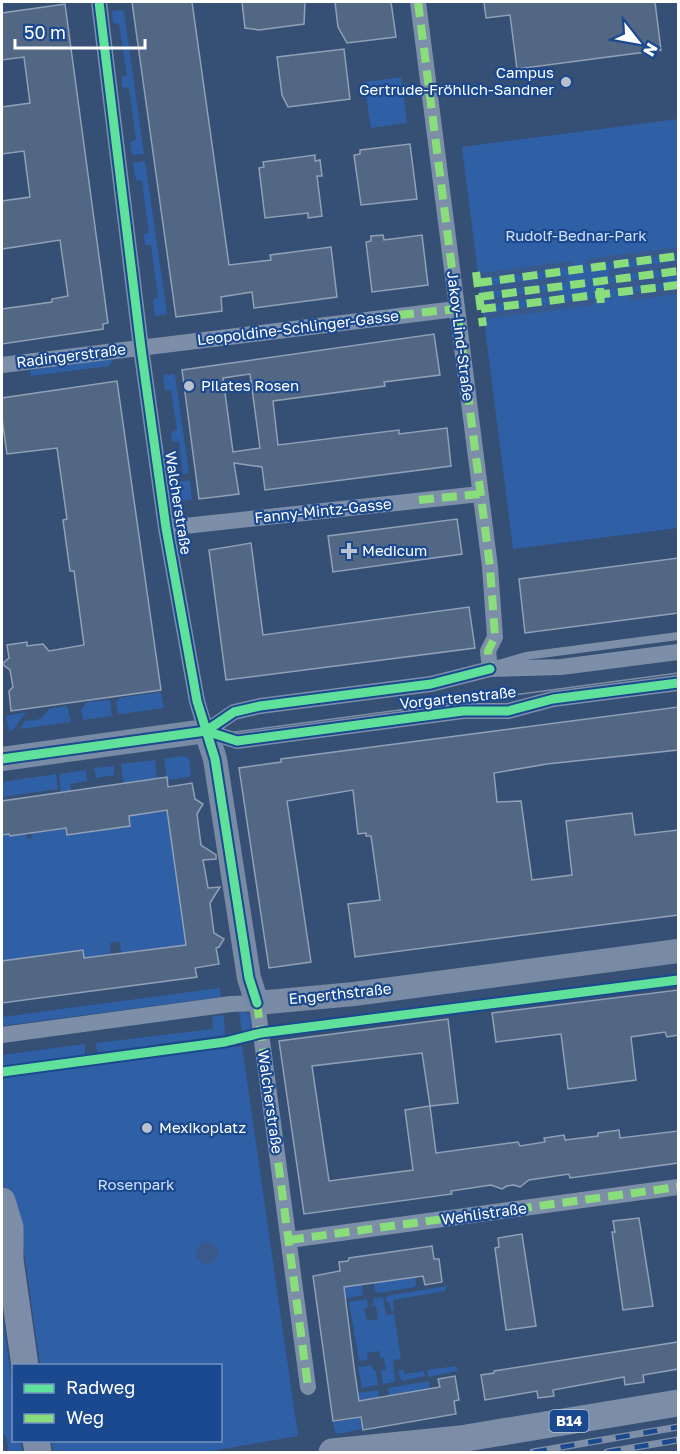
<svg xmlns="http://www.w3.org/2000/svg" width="680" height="1454" viewBox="0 0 680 1454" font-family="'Golos Text',sans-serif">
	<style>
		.green { fill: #2f60a5 }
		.water { fill: #39598c }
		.building { fill: #526784; stroke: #92a0b6; stroke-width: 1.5; fill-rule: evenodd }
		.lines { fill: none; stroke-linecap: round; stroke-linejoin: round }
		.lane { stroke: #7d8fa8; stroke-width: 8 }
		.street { stroke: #7d8fa8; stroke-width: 16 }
		.secondary { stroke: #798aa4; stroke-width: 24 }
		.primary { stroke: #7d8da7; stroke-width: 27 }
		.tram { stroke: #7e8fa7; stroke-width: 1.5 }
		.rail-casing { stroke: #7e8fa7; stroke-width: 7 }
		.rail { stroke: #1b498f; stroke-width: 4.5; stroke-dasharray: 14; stroke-linecap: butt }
		.quiet { stroke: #8add7b; stroke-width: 8; stroke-dasharray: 15 8; stroke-linecap: butt }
		.cycleway-casing { stroke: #1b498f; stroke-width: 13 }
		.cycleway { stroke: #60e19b; stroke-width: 9 }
		.poi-dot { fill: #b9c1ce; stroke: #1b498f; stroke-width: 2 }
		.labels { text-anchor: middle; stroke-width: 4.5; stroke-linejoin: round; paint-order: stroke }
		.shield { fill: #1b498f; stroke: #bbc8dd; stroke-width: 1.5 }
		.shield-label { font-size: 14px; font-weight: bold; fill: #fff }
		.poi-label { font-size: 15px; fill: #fff; stroke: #1b498f; text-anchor: start }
		.park-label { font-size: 15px; fill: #cfe1fa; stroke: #1b498f }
		.street-label { font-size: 15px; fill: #fff; stroke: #1b498f }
	</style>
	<rect width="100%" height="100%" fill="#364f74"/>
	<path class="green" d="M121 10 124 12 144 154 132 155 130 143 136 139 129 88 122 87V77L127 75 119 24 113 23 112 11Z
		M401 77 407 123 371 128 364 82Z
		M678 119V528L513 549 462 147Z
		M145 161 167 314 155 316 153 300 158 297 151 245H145L144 234 149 233 142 181 136 180 133 163Z
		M114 359 109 366 31 376 30 370Z
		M173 374 175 375 189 473 183 474 179 442 172 441 171 433 177 429 171 391 165 390 163 375Z
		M190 480 192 500 180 501 178 482Z
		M161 692 164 708 121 714 118 713 116 702 120 698Z
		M110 700 112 716 83 720 81 710 87 702Z
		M67 706 71 722 20 729 25 721 41 719 49 709Z
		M26 712 13 730 9 731 6 716Z
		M182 756 189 758 191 775 189 777 167 780 164 759Z
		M155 760 157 779 124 784 121 764Z
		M114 766V775L96 778 94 768Z
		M86 770 87 781 70 784 71 791 61 793 59 774Z
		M56 774 58 789 2 797V782Z
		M171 806 168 819 185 938 191 948 149 954 148 949 122 953 119 941 110 943 111 954 84 958 82 950 2 961V835L26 833 27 839 32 838 31 833 66 826 68 835 129 826 128 812H153V809Z
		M220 988 221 997 2 1026V1017Z
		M245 1011 250 1015 252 1032 244 1034 242 1032 239 1012Z
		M222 1015 224 1016 225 1035 101 1052 97 1051 96 1043 213 1029 212 1017Z
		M85 1044V1053L84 1055 2 1066V1055Z
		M242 1046 298 1436 206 1452H54L51 1441 220 1440V1366L40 1365 23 1244 6 1190 2 1182V1078Z
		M415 1277 416 1284 415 1287 378 1293 375 1291 374 1283Z
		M362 1285 363 1295 344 1299 343 1287Z
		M447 1286 445 1291 393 1300 394 1311H391L389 1302H387L386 1296Z
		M383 1297 386 1315 394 1314 401 1359 393 1360 395 1382 383 1384 381 1371 386 1369 384 1358H380V1351L367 1353 368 1360 359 1361 349 1302 367 1299 368 1307 364 1308 367 1321 378 1319 376 1306H372L374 1298Z
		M2 1310 13 1394 14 1440 20 1441 22 1452H9L6 1436 2 1433Z
		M372 1365 373 1369 376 1372 378 1385 362 1388 358 1367Z
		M456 1366 458 1371 428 1377 427 1370Z
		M403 1369 404 1374 424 1371 425 1376 402 1381 398 1372Z
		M429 1381 430 1389 389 1396 388 1388Z
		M378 1390 379 1397 359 1401 358 1393Z
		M360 1418 362 1429 338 1434 335 1432 333 1422Z"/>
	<path class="water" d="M678 247V254L587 266 586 259Z
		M571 261 572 267 480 280 479 273Z
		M678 261V268L609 277V270Z
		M566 276V282L482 293 481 287Z
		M666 276V283L606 290 605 283Z
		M678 286V294L630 301 629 293Z
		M560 289V295L484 306 483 299Z
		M594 298 595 305 486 319 485 313Z
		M196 1253a11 11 0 1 1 22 0a11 11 0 1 1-22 0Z"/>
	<path class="building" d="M132 2H192L229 265 271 260 270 255 331 247 337 297 254 308 252 292 221 297 222 311 176 317Z
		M242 2H305L304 24 259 30 245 28Z
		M335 2H391L396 37 347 43 338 27Z
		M484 2H655L661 50 517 69 510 15 486 18Z
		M65 4 108 323 103 324V329L2 344V309L52 302V299L68 296 60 240 2 249V201L30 197 24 151 2 154V107L30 103 24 57 2 60V13Z
		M344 49 350 99 288 107 282 95 277 57Z
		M410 144 417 199 361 205 354 155 360 154V150Z
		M315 155V161L320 160 322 176H317L322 216 308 218V213L265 218 259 168 264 167 263 162Z
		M383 235 384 240 422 235 428 285 372 292 366 242 371 241V236Z
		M434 334 440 375 384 382 385 386 273 401 278 445 399 430V434L447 428 451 466 265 490 262 467 234 463 239 494 199 499 182 370ZM250 374 260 448 233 452 223 378Z
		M117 381 161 690 11 711 9 691 13 687 10 670 2 664 9 658 7 645 27 642V646L43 644 49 651 84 645 74 571H70L63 520 67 519 57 448 7 454 2 418V398Z
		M457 519 462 554 333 572 328 536Z
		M251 543 263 635 469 607 475 648 226 680 209 550Z
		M678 558V613L525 633 519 579Z
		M678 707V750L547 764 494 773 497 802 521 801 532 880 572 875 566 821 632 813 635 835 678 830V915L355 957 348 904 380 900 371 836H366V833L358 834 353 790 287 801 311 962 269 968 239 768 281 762V759Z
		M167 777 168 787 192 783 195 799 203 804 197 814 201 845 216 855V859L203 860 208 888 220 887 210 903 214 933 224 939 219 947 216 948 219 964 195 968 197 977 2 1003V961L83 950 84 958 186 945 167 810 129 816 130 826 67 835 66 828 10 836 9 834 2 835V801Z
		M678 990V1035L667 1037 665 1032 631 1037 636 1080 568 1089 561 1034 496 1042 492 1013Z
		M448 1019 458 1103 430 1106 436 1153 518 1142 520 1146 545 1142 544 1138 564 1135 565 1140 598 1136V1133L619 1130 620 1138 678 1131V1163L570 1178 569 1174 529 1180 520 1187 514 1185 507 1186 502 1189 491 1185 451 1191 452 1194 304 1214 279 1041ZM422 1053 430 1106 405 1110 413 1170 329 1181 312 1066Z
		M639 1218 653 1306 623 1310 612 1232H615L613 1221Z
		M522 1234 536 1326 506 1330 495 1248 499 1247 498 1238Z
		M432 1246 434 1259H439L442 1282 425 1285 423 1276 344 1287 354 1367 359 1401 440 1387 438 1379 455 1376 459 1400 454 1401 456 1414 363 1430 361 1417 333 1421 313 1276 340 1271 339 1262 348 1261 349 1258Z
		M678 1342V1369L643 1375 644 1382 625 1385 624 1377 553 1390 554 1396 538 1398 537 1391 485 1400 481 1375 494 1373V1371Z"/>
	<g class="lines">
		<path class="lane" d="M498 664 526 656 678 636"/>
		<path class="street" d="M99 2 141 348 166 528 197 701 206 731
			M418 2 490 567 495 637 488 651 490 669
			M2 365 456 309
			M166 528 480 494
			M206 731 234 712 260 706 431 684 490 669 561 667 678 652
			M206 731 237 741 463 711H508L553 699 678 683
			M2 1035 231 1004 257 1003 308 1387
			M289 1240 678 1187"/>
		<path class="secondary" d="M2 759 206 731 215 759 249 978 257 1003 354 994 678 951"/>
		<path class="primary" d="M2 1201 10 1227V1260L25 1366
			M36 1440 38 1452
			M332 1452 460 1439 678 1403"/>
		<path class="tram" d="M2 763 678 673"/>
		<defs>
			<path id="rail" d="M533 1452 678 1427
				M607 1452 678 1440"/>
		</defs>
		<use href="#rail" class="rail-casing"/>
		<use href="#rail" class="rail"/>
		<path class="quiet" d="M418 2 490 567 495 637 488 651 490 669
			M476 272 483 326
			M477 283 678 256
			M600 288 601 309
			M479 297 678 271
			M481 309 678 285
			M399 315 456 309
			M419 500 480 494
			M257 1003 308 1387
			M289 1240 678 1187"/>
		<defs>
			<path id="cycleway" d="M99 2 141 348 166 528 197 701 215 759 249 978 257 1003
				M206 731 234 712 260 706 431 684 490 669
				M2 759 206 731 237 741 463 711H508L553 699 678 683
				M2 1072 225 1042 261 1033 678 980"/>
		</defs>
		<use href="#cycleway" class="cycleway-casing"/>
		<use href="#cycleway" class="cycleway"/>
	</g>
	<g class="poi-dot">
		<circle cx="566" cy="82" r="6"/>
		<circle cx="189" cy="386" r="6"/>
		<path d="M346 542h6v6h6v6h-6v6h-6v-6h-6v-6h6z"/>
		<circle cx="147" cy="1128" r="6"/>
	</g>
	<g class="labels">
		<rect class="shield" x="549.5" y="1410" width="39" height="22" rx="4.5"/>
		<g class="shield-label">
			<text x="569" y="1426">B14</text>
		</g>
		<g class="poi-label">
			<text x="554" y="78" text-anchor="end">Campus<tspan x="554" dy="17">Gertrude-Fröhlich-Sandner</tspan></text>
			<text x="201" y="391">Pilates Rosen</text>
			<text x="362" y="556">Medicum</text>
			<text x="159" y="1133">Mexikoplatz</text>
		</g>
		<g class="park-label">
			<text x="576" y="241">Rudolf-Bednar-Park</text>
			<text x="136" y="1190">Rosenpark</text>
		</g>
		<g class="street-label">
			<text transform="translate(298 328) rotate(-7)" y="5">Leopoldine-Schlinger-Gasse</text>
			<text transform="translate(460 336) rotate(83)" y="5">Jakov-Lind-Straße</text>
			<text transform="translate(71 356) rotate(-7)" y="5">Radingerstraße</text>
			<text transform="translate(178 503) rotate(81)" y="5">Walcherstraße</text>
			<text transform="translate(323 511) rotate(-6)" y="5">Fanny-Mintz-Gasse</text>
			<text transform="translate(458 698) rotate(-6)" y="5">Vorgartenstraße</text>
			<text transform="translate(340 994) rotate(-6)" y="5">Engerthstraße</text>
			<text transform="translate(270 1102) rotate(82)" y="5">Walcherstraße</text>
			<text transform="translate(484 1214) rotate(-8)" y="5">Wehlistraße</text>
		</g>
	</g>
	<rect width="680" height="1454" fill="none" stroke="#ffffff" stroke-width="6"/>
	<rect x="12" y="1364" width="210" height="78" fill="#1b498f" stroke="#7692bc" stroke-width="1.5"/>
	<rect x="24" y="1384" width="30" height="9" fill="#60e19b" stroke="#7692bc" stroke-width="1.5"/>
	<text x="66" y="1394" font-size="18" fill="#ffffff">Radweg</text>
	<rect x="24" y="1414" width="30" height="9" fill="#8add7b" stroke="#7692bc" stroke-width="1.5"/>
	<text x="66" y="1424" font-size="18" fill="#ffffff">Weg</text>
	<g transform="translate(638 42) rotate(121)" stroke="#1b498f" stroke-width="4.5" paint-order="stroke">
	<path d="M0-4.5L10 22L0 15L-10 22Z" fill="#ffffff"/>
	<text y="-9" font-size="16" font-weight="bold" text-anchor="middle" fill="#ffffff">N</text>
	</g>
	<path d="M15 39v9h130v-9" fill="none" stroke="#ffffff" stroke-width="3"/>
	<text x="24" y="39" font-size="18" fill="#ffffff" stroke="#1b498f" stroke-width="4.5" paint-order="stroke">50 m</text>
</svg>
